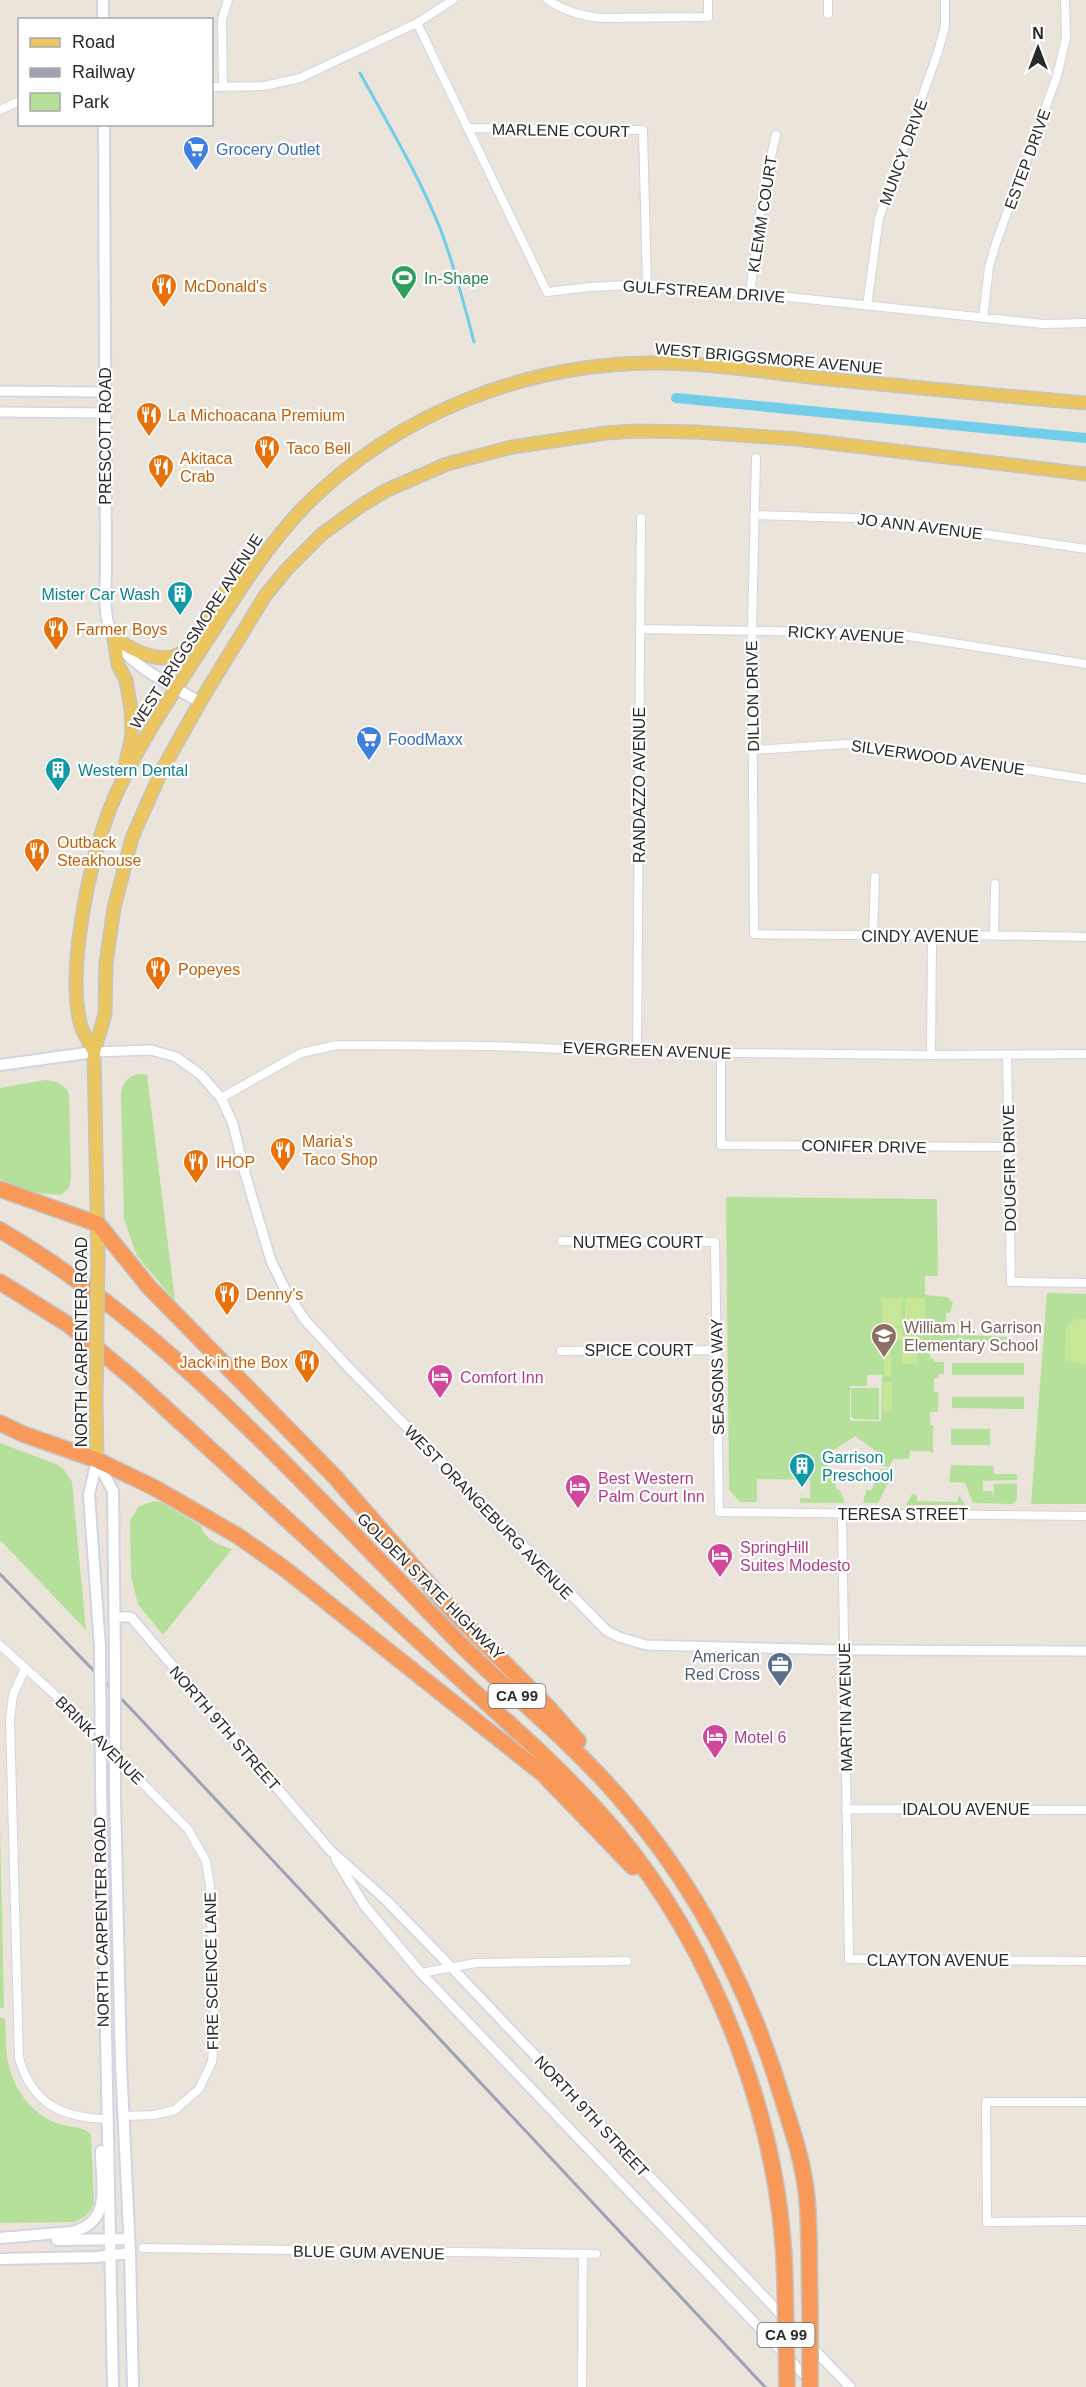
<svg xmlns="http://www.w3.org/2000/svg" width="1086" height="2387" viewBox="0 0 1086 2387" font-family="Helvetica,sans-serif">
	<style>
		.green { fill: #b4e09a; fill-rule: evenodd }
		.pitch { fill: #c7e796 }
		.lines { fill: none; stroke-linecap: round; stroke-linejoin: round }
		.stream { stroke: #72cdea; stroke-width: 3 }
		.canal { stroke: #72cdea; stroke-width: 10 }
		.minor-casing { stroke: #d1d4e2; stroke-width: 10 }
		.tertiary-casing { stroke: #d1d4e2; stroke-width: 12 }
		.secondary-casing { stroke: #d1d4e2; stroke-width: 14 }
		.primary-casing { stroke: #c3c3c3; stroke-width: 15 }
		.motorway-casing { stroke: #c3c3c3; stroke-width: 18 }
		.minor { stroke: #fff; stroke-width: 8 }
		.tertiary { stroke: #fff; stroke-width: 9 }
		.secondary { stroke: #fff; stroke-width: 10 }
		.primary { stroke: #ebc660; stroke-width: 12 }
		.motorway { stroke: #f8995a; stroke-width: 15 }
		.rail { stroke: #9fa2b3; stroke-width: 3 }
		.secondary-bridge-casing { stroke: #d1d4e2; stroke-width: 14; stroke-linecap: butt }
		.primary-bridge-casing { stroke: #c3c3c3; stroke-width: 15; stroke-linecap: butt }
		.motorway-bridge-casing { stroke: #c3c3c3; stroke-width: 18; stroke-linecap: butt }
		.secondary-bridge { stroke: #fff; stroke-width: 10 }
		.primary-bridge { stroke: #ebc660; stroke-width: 12 }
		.motorway-bridge { stroke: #f8995a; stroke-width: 15 }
		.labels { text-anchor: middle; stroke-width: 4.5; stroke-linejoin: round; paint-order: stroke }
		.shield { fill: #fff; stroke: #696969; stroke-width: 1.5 }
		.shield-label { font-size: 15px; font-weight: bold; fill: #292929 }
		.street-label { font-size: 16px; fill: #292929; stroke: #fff }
		.shop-label { font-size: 16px; fill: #366cbe; stroke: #fff; text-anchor: start }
		.leisure-label { font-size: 16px; fill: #27864d; stroke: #fff; text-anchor: start }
		.food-label { font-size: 16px; fill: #c56008; stroke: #fff; text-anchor: start }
		.culture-label { font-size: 16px; fill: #0d838f; stroke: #fff; text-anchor: start }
		.education-label { font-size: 16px; fill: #785e54; stroke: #fff; text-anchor: start }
		.hotel-label { font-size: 16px; fill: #b23c85; stroke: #fff; text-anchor: start }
		.service-label { font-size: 16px; fill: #4e5e75; stroke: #fff; text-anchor: end }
	</style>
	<rect width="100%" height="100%" fill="#ebe4db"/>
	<path class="green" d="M138 1074 147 1075 175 1301 137 1256 124 1219 121 1095C122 1083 127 1077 138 1074Z
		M45 1080C56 1081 65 1084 69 1094L71 1178 69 1188 61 1195 31 1192 0 1179V1088Z
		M726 1197 937 1199 938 1276H925V1295L947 1297 953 1303 950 1313H946V1322L950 1323 948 1334 1008 1337V1343L940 1342 939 1345 930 1346V1358L934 1359V1362H944V1374H939L938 1378 934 1379V1392H938V1412H930V1425H933V1454L930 1451H910L909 1459H893L889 1467 881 1466 884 1457 855 1436 825 1456 837 1490H840L845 1503H800V1498H810V1480L757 1479V1502H740L729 1490ZM867 1375H882L881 1421H850V1386H867Z
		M1047 1293 1086 1294V1504H1031Z
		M952 1363H1024V1375H952Z
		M851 1388H879V1420L854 1419 851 1416Z
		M952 1397H1024V1409L952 1408Z
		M951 1429H990V1445H951Z
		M0 1443 56 1464 64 1469 72 1482 86 1630 0 1540Z
		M951 1465 993 1466 994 1474H1017V1480L983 1481V1491H992L993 1499 994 1484 1017 1483V1499L1013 1504 973 1503 965 1483 949 1482Z
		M880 1469H895L878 1503H863L866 1490H872Z
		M912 1494 917 1495V1501L957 1502 959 1495 965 1505H906Z
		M154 1501 161 1502 201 1526C205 1540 219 1545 232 1549L163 1635 138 1604 131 1576 130 1521 138 1507Z
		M0 1825 4 2008H0Z
		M0 2017 5 2019C6 2033 5 2048 8 2062 13 2088 31 2113 56 2123 67 2127 83 2126 91 2134L94 2202C91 2213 85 2218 74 2222L0 2223Z"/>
	<path class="pitch" d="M882 1298H902L901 1326H882Z
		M905 1298H925V1326H905Z
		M1075 1319H1086V1365L1065 1360 1066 1327Z
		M882 1328H901L902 1336H917V1364H902V1341H882Z
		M884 1342H891V1376H884Z
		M883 1382H892V1411H883Z"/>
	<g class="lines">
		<path class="stream" d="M360 73C388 124 418 174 440 228 454 265 464 303 474 342"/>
		<path class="canal" d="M676 398 1086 438"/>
		<defs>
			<path id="minor" d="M548 0C564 11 582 16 601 18L708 17V0
				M828 0V14
				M417 23 547 292 590 287 647 284 750 293 1043 324 1086 323
				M212 87 264 86 300 78 417 23 453 0
				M223 87 222 20 228 0
				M0 110 20 101
				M470 128 643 130 647 284
				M750 293 763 190 776 135
				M867 306 879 218 938 52 945 26V0
				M983 318 989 267 996 243 1057 76 1066 38 1065 0
				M756 458 752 630 754 934C865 936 975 934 1086 937
				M754 515 885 519 1086 549
				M640 629 890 633 1086 664
				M753 750 847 744 889 748 1086 779
				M994 935 995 884
				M873 936 875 877
				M637 1052 641 518
				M721 1053V1145L1008 1147
				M931 1055 932 937
				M1007 1055 1011 1282 1086 1283
				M221 1098 301 1053 337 1045 493 1046 637 1052 931 1055 1086 1054
				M562 1241 715 1242 719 1512 1086 1516
				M561 1351 716 1350
				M842 1514 849 1959 1086 1961
				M0 1645 54 1694 188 1829 206 1861 210 1886 215 2033 212 2062 199 2089 175 2110 154 2115 123 2116
				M25 1669 13 1695 10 1719 19 2058C32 2104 62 2118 107 2119
				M846 1809 1086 1810
				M421 1973 476 1963 627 1961
				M1086 2102H986L987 2222 1086 2221
				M143 2248 596 2254
				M582 2387 583 2254"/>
			<path id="tertiary" d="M0 391 105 392
				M0 412 105 413
				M94 1052 151 1050 176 1057 201 1075 221 1098 233 1124 244 1170 271 1261 287 1293 305 1320 349 1368 607 1631 619 1637 646 1645 844 1650 1086 1651
				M116 1617H131L330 1850 386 1900 452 1968 850 2387
				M336 1859 364 1905 421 1973 810 2381"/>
			<path id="secondary" d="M103 0V20
				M104 124 106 569C106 588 103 611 110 629 121 662 172 686 200 702
				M0 1065 94 1052
				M97 1460 89 1495 100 1647
				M97 1461 113 1491 115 1663
				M101 1783 113 2387
				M115 1797 121 2064 130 2253 133 2387
				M0 2238 71 2232C113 2223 101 2185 101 2151
				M57 2240 129 2239
				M0 2259 97 2257 130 2253"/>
			<path id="primary" d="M114 638C189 687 192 637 231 584 236 577 244 571 251 564
				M114 638 118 665 126 680 131 709 132 736 126 762
				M94 1052C90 1044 84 1035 81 1026 66 972 89 866 108 814 116 791 128 770 139 749 160 711 185 675 208 639 238 593 267 545 305 506 398 413 526 363 656 363 713 363 771 373 828 379 914 387 1000 396 1086 403
				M98 1257 94 1052 105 1014 106 963 114 908 132 838 161 772 200 702 265 596 287 569 322 534 362 505 387 490 447 464 512 447 606 433 636 431 697 432 797 439 1086 474
				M96 1403 97 1460"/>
			<path id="motorway" d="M0 1189 98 1224 149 1287 335 1477 445 1603 547 1706 578 1741
				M0 1230C144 1314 260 1438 375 1556 411 1592 446 1631 483 1666 530 1709 578 1750 619 1797 697 1886 751 1992 784 2104 794 2135 804 2166 807 2199 810 2234 809 2270 810 2304
				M0 1282 69 1325 137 1382 539 1751C566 1777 593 1804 617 1833 717 1954 782 2126 785 2282
				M0 1423 23 1434 97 1460 155 1488 238 1536 285 1569 543 1774 633 1867"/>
		</defs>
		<use href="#minor" class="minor-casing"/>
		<use href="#tertiary" class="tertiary-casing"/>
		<use href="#secondary" class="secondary-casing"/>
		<use href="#primary" class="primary-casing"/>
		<use href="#motorway" class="motorway-casing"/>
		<use href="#minor" class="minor"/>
		<use href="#tertiary" class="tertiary"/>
		<use href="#secondary" class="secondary"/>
		<use href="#primary" class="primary"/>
		<use href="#motorway" class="motorway"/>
		<path class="rail" d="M0 1574 133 1711 765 2387"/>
		<defs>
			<path id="secondary-bridge" d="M100 1647 101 1783
				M115 1797V1663"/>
			<path id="primary-bridge" d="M96 1403 98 1257"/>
			<path id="motorway-bridge" d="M785 2282 787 2387
				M810 2304V2387"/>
		</defs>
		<use href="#secondary-bridge" class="secondary-bridge-casing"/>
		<use href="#primary-bridge" class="primary-bridge-casing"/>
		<use href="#motorway-bridge" class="motorway-bridge-casing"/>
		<use href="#secondary-bridge" class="secondary-bridge"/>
		<use href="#primary-bridge" class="primary-bridge"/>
		<use href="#motorway-bridge" class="motorway-bridge"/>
	</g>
	<defs>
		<symbol id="supermarket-pin" viewBox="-11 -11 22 30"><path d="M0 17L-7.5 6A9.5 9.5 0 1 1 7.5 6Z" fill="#3f7fe0" stroke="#fff"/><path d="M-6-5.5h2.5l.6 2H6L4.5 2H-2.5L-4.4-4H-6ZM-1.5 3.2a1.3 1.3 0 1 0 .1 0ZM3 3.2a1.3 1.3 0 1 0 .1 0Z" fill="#fff"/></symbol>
		<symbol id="stadium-pin" viewBox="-11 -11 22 30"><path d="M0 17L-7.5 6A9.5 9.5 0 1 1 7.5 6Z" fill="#2e9e5b" stroke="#fff"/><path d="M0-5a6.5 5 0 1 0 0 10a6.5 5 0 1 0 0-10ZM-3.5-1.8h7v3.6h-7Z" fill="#fff"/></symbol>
		<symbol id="restaurant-pin" viewBox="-11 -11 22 30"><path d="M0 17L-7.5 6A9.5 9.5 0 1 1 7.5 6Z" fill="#e8710a" stroke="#fff"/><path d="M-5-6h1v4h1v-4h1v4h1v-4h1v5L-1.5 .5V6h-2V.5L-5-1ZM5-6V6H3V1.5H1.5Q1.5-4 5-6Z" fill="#fff"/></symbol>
		<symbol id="building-pin" viewBox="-11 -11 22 30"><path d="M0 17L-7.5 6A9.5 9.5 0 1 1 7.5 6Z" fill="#0f9aa8" stroke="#fff"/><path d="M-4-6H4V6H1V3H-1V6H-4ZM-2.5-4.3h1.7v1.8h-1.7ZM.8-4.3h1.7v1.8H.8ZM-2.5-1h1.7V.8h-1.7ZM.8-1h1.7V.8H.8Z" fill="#fff"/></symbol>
		<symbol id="school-pin" viewBox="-11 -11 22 30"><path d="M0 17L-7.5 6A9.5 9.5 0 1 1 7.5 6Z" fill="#8d6e63" stroke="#fff"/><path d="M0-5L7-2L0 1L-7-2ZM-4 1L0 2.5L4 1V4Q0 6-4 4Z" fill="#fff"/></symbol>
		<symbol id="hotel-pin" viewBox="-11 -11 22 30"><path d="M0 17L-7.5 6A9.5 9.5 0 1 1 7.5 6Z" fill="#d1479c" stroke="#fff"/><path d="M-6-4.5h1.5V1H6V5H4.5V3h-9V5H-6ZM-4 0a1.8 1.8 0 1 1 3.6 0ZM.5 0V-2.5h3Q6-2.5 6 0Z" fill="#fff"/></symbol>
		<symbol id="office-pin" viewBox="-11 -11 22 30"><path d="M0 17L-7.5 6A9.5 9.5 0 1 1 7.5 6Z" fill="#5c6f8a" stroke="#fff"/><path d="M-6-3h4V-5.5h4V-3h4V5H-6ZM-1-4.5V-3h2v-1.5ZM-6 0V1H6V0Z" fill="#fff"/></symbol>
	</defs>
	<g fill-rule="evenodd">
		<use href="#supermarket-pin" x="181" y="134" width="30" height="40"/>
		<use href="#stadium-pin" x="389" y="263" width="30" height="40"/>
		<use href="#restaurant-pin" x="149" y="271" width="30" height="40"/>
		<use href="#restaurant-pin" x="134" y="400" width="30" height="40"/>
		<use href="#restaurant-pin" x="252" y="433" width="30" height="40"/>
		<use href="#restaurant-pin" x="146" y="452" width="30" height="40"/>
		<use href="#building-pin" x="165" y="579" width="30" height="40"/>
		<use href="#restaurant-pin" x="41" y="614" width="30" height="40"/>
		<use href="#supermarket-pin" x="354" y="724" width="30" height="40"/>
		<use href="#building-pin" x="43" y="755" width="30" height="40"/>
		<use href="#restaurant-pin" x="22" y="836" width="30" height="40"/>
		<use href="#restaurant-pin" x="143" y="954" width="30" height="40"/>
		<use href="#restaurant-pin" x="268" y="1135" width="30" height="40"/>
		<use href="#restaurant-pin" x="181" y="1147" width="30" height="40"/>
		<use href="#restaurant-pin" x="212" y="1279" width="30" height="40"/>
		<use href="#school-pin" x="869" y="1321" width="30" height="40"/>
		<use href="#restaurant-pin" x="292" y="1347" width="30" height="40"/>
		<use href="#hotel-pin" x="425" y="1362" width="30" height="40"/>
		<use href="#building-pin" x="787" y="1451" width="30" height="40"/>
		<use href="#hotel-pin" x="563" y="1472" width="30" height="40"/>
		<use href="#hotel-pin" x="705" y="1541" width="30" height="40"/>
		<use href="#office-pin" x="765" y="1650" width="30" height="40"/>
		<use href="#hotel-pin" x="700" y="1722" width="30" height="40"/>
	</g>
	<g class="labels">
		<g class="shield">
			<rect x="488.5" y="1684" width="57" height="24" rx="4.5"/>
			<rect x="757.5" y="2323" width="57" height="24" rx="4.5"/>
		</g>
		<g class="shield-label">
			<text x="517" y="1701">CA 99</text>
			<text x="786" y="2340">CA 99</text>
		</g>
		<g class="street-label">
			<text transform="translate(561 130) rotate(1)" y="6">MARLENE COURT</text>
			<text transform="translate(903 152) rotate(-70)" y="6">MUNCY DRIVE</text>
			<text transform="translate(1027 159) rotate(-70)" y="6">ESTEP DRIVE</text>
			<text transform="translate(762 214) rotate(-81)" y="6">KLEMM COURT</text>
			<text transform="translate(704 291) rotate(4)" y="6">GULFSTREAM DRIVE</text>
			<text transform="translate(769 358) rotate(5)" y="6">WEST BRIGGSMORE AVENUE</text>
			<text transform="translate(105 436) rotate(-90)" y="6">PRESCOTT ROAD</text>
			<text transform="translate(920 526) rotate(7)" y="6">JO ANN AVENUE</text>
			<text transform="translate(196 631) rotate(-57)" y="6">WEST BRIGGSMORE AVENUE</text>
			<text transform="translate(846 634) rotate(3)" y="6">RICKY AVENUE</text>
			<text transform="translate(752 696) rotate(-91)" y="6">DILLON DRIVE</text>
			<text transform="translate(938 757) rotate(8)" y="6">SILVERWOOD AVENUE</text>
			<text transform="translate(639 785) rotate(-90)" y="6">RANDAZZO AVENUE</text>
			<text x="920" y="942">CINDY AVENUE</text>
			<text transform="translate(647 1050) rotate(2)" y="6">EVERGREEN AVENUE</text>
			<text transform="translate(864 1146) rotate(1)" y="6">CONIFER DRIVE</text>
			<text transform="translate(1009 1168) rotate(-91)" y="6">DOUGFIR DRIVE</text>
			<text x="638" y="1248">NUTMEG COURT</text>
			<text transform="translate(81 1342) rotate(-90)" y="6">NORTH CARPENTER ROAD</text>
			<text x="639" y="1356">SPICE COURT</text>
			<text transform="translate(717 1377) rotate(-91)" y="6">SEASONS WAY</text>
			<text transform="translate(489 1512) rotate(46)" y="6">WEST ORANGEBURG AVENUE</text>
			<text x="903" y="1520">TERESA STREET</text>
			<text transform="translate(431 1586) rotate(45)" y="6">GOLDEN STATE HIGHWAY</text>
			<text transform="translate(845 1707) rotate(-91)" y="6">MARTIN AVENUE</text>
			<text transform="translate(225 1728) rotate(49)" y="6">NORTH 9TH STREET</text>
			<text transform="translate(100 1740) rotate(45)" y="6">BRINK AVENUE</text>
			<text x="966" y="1815">IDALOU AVENUE</text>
			<text transform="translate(101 1922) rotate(-91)" y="6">NORTH CARPENTER ROAD</text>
			<text x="938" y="1966">CLAYTON AVENUE</text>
			<text transform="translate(211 1971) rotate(-91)" y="6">FIRE SCIENCE LANE</text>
			<text transform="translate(592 2116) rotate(47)" y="6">NORTH 9TH STREET</text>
			<text transform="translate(369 2252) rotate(1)" y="6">BLUE GUM AVENUE</text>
		</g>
		<g class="shop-label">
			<text x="216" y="155">Grocery Outlet</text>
			<text x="388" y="745">FoodMaxx</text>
		</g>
		<g class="leisure-label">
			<text x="424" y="284">In-Shape</text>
		</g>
		<g class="food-label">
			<text x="184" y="292">McDonald's</text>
			<text x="168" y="421">La Michoacana Premium</text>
			<text x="286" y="454">Taco Bell</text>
			<text x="180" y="464">Akitaca<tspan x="180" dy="18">Crab</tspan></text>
			<text x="76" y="635">Farmer Boys</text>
			<text x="57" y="848">Outback<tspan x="57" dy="18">Steakhouse</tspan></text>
			<text x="178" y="975">Popeyes</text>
			<text x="302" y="1147">Maria's<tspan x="302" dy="18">Taco Shop</tspan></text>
			<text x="216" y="1168">IHOP</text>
			<text x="246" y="1300">Denny's</text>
			<text x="288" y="1368" text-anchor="end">Jack in the Box</text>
		</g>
		<g class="culture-label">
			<text x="160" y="600" text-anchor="end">Mister Car Wash</text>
			<text x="78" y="776">Western Dental</text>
			<text x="822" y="1463">Garrison<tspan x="822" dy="18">Preschool</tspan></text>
		</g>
		<g class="education-label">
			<text x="904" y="1333">William H. Garrison<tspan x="904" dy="18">Elementary School</tspan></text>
		</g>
		<g class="hotel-label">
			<text x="460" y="1383">Comfort Inn</text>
			<text x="598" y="1484">Best Western<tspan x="598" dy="18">Palm Court Inn</tspan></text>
			<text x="740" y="1553">SpringHill<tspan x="740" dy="18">Suites Modesto</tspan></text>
			<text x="734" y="1743">Motel 6</text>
		</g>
		<g class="service-label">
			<text x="760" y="1662">American<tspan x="760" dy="18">Red Cross</tspan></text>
		</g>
	</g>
	<rect x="18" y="18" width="195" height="108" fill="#ffffff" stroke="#a9a9a9" stroke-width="1.5"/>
	<rect x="30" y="38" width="30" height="9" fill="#ebc660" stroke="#a9a9a9" stroke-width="1.5"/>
	<text x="72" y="48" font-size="18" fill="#292929">Road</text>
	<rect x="30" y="68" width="30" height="9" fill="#9fa2b3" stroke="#a9a9a9" stroke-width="1.5"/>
	<text x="72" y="78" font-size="18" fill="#292929">Railway</text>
	<rect x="30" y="93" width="30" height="18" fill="#b4e09a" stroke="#a9a9a9" stroke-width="1.5"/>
	<text x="72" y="108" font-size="18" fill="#292929">Park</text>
	<g transform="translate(1038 48)" stroke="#ffffff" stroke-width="4.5" paint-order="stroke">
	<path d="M0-4.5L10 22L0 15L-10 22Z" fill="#292929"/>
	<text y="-9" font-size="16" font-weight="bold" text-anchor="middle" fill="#292929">N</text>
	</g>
</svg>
